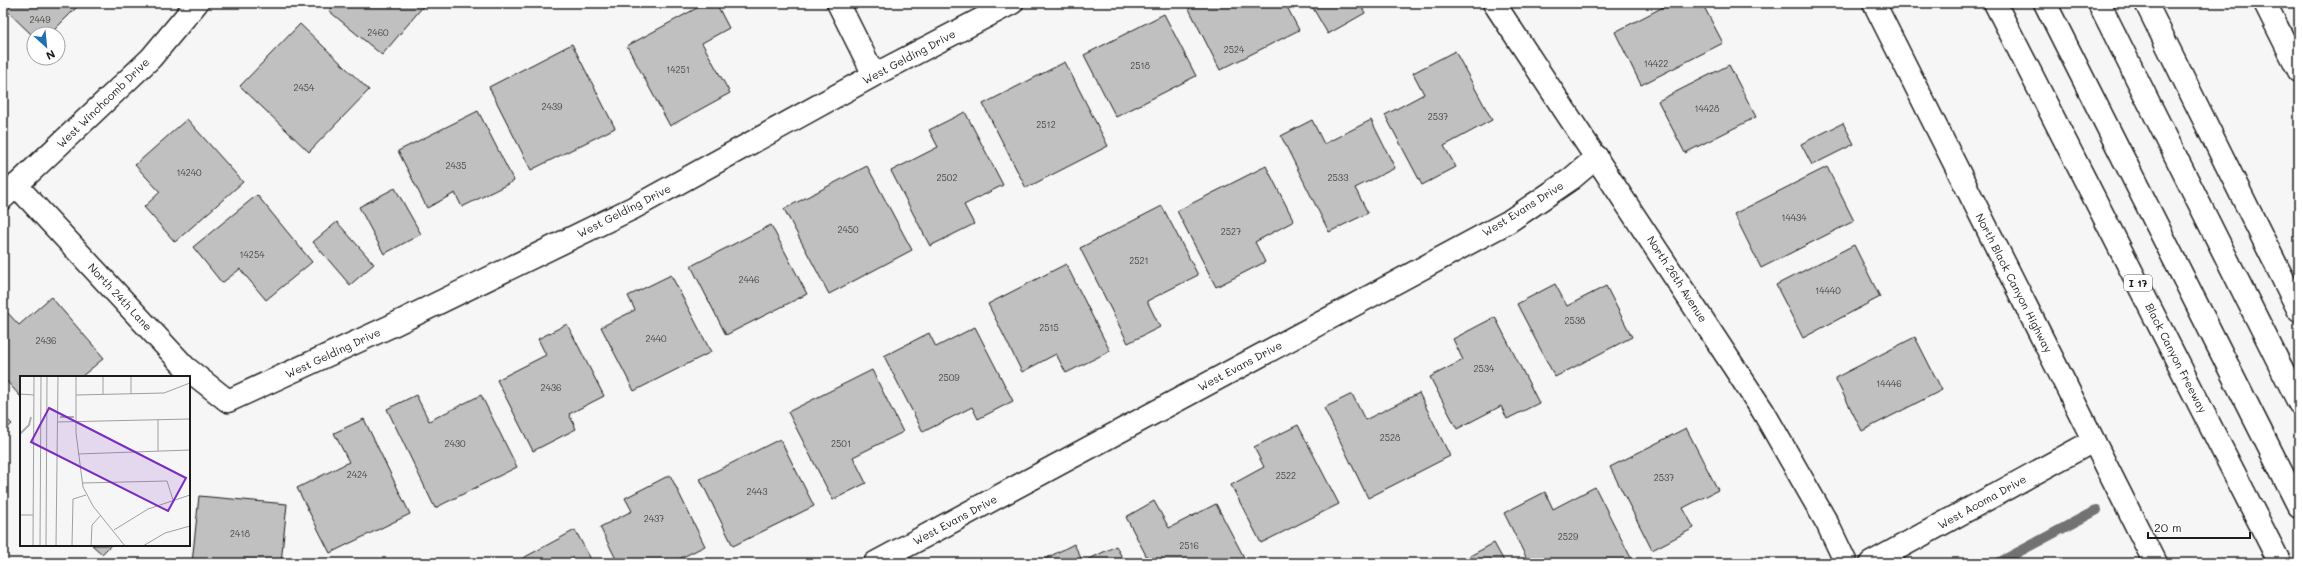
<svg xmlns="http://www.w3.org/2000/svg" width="2302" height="566" viewBox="0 0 2302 566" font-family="Mali,sans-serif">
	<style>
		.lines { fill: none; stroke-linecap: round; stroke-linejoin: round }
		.stream { stroke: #727272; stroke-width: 10 }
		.building { fill: #c0c0c0; stroke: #1c1c1c }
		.street-casing { stroke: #1c1c1c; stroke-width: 25 }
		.secondary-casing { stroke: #1c1c1c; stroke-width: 25 }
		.highway-casing { stroke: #1c1c1c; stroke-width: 25 }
		.street { stroke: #fff; stroke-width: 22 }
		.secondary { stroke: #fff; stroke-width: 22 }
		.highway { stroke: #fff; stroke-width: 22 }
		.labels { text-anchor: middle; stroke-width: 3; stroke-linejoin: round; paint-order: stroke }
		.number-label { font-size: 9px; fill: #454545 }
		.shield { fill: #fff; stroke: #606060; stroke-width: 1 }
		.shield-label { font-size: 10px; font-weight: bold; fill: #1c1c1c }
		.street-label { font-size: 11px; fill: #1c1c1c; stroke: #fff }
		.inset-river { fill: none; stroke: #acacac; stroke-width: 2 }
		.inset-road { fill: none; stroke: #9f9f9f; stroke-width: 1 }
		.view { fill: #7b2cbf; fill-opacity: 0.15; stroke: #7b2cbf; stroke-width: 2 }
		.inset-edge { fill: none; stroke: #1c1c1c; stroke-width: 2 }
	</style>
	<rect width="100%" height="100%" fill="#f6f6f6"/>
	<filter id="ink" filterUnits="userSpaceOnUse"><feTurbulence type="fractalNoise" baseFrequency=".025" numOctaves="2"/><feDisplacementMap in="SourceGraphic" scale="8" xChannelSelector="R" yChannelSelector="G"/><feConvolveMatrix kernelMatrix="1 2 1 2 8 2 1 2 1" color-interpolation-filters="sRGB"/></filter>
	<g filter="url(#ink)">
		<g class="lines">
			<path class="stream" d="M1998 563 2097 510"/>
		</g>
		<path class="building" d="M3 3H81L50 34H34V37L3 7Z
			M336 3H426L382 55 329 11Z
			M706 3H716L729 28 702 43 730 93 670 126 627 46Z
			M1186 3H1285L1299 30 1220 70Z
			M1310 3H1362L1360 4 1365 13 1328 34Z
			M1671 3H1702L1723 43 1641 85 1615 32Z
			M1164 14 1196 76 1116 117 1084 55Z
			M300 24 369 90 309 152 240 86Z
			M572 44 615 128 531 170 489 87Z
			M1455 51 1492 120 1444 146 1456 167 1422 185 1385 115 1424 94 1413 73Z
			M1065 62 1108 146 1026 188 983 104Z
			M1729 65 1756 117 1685 153 1658 101Z
			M478 111 514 181 462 207 455 193 427 208 398 151Z
			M965 112 1003 185 964 205 974 224 930 246 891 171 938 147 929 130Z
			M187 119 243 182 175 242 144 207 160 192 135 165Z
			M1312 120 1324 144 1371 120 1395 168 1355 188 1368 213 1329 232 1281 136Z
			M1843 123 1854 144 1812 165 1801 144Z
			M867 166 912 250 829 294 784 209Z
			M1266 166 1294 221 1255 242 1265 262 1216 287 1177 211Z
			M1827 167 1854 221 1761 268 1734 214Z
			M395 188 421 234 384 254 359 207Z
			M257 195 312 262 266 300 240 269 222 283 193 247Z
			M1162 206 1198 275 1147 301 1160 327 1128 343 1080 248Z
			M337 222 374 264 350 285 313 242Z
			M771 225 807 294 726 335 691 266Z
			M1854 245 1880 297 1803 338 1776 285Z
			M1066 264 1110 351 1066 373 1056 354 1022 372 988 304Z
			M671 275 711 352 634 391 601 327 635 310 628 296Z
			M1555 284 1567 306 1606 286 1632 337 1555 377 1517 304Z
			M51 297 104 358 81 377H21V397L3 377V313L6 311 19 325Z
			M1495 317 1539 403 1507 419 1501 406 1457 429 1430 377 1463 360 1453 339Z
			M567 324 604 396 569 414 576 429 533 451 497 380 546 355 538 339Z
			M975 327 1013 401 978 419 972 407 923 432 884 356 929 333 936 347Z
			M1915 337 1942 390 1862 431 1835 378Z
			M872 370 903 432 853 457 866 483 833 500 788 412Z
			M1419 393 1450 456 1368 498 1324 408 1352 394 1365 420Z
			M416 395 429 421 481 395 517 467 435 508 387 409Z
			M3 415 12 424 3 432Z
			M364 419 410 514 330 553 297 488 349 462 334 433Z
			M1298 425 1339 504 1261 543 1231 485 1264 467 1254 447Z
			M1686 428 1718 490 1683 508 1694 528 1652 550 1610 467Z
			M780 439 814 506 733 546 700 479Z
			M670 475 705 546 671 563H618L600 527 632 511 625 498Z
			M1595 487 1633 562 1529 563 1504 513 1545 492 1553 509Z
			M199 496 287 504 281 563H192Z
			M1154 501 1169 528 1216 504 1247 563H1150L1126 517Z
			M575 530 593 563H514Z
			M1494 543 1505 563H1457Z
			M1074 544 1083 562 1116 546 1125 563H1037Z
			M92 545H111L102 554Z"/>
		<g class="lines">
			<defs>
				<path id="street" d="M838 3 874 75
					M16 185 185 367 228 401 391 326 633 208 874 75 1012 3
					M875 563 1508 222 1571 179 1597 157
					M1871 563 2093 441"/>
				<path id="secondary" d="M1494 3 1763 411 1827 523 1846 563
					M1874 3 2155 563
					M2265 3 2299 71
					M3 198 151 58 197 3"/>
				<path id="highway" d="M1995 3 2280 563
					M2045 3 2299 507
					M2099 3 2299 403
					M2146 3 2299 311"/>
			</defs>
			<use href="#street" class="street-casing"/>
			<use href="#secondary" class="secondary-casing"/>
			<use href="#highway" class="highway-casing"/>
			<use href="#street" class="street"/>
			<use href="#secondary" class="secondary"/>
			<use href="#highway" class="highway"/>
		</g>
	</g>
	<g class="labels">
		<g class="number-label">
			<text x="40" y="23">2449</text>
			<text x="378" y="36">2460</text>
			<text x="1234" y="53">2524</text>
			<text x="1656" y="67">14422</text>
			<text x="1140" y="69">2518</text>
			<text x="678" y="73">14251</text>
			<text x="304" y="91">2454</text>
			<text x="552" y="110">2439</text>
			<text x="1707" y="112">14428</text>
			<text x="1438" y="120">2537</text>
			<text x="1046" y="128">2512</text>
			<text x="456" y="169">2435</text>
			<text x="189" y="176">14240</text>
			<text x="947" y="181">2502</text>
			<text x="1338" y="181">2533</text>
			<text x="1794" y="221">14434</text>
			<text x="848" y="233">2450</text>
			<text x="1231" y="235">2527</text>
			<text x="252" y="258">14254</text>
			<text x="1139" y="264">2521</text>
			<text x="749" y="283">2446</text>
			<text x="1828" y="294">14440</text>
			<text x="1575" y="324">2538</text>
			<text x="1049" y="331">2515</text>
			<text x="656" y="342">2440</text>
			<text x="46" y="344">2436</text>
			<text x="1484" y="372">2534</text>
			<text x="949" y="381">2509</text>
			<text x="1889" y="387">14446</text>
			<text x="551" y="391">2436</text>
			<text x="1390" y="441">2528</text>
			<text x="455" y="447">2430</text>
			<text x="841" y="447">2501</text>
			<text x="357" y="478">2424</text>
			<text x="1286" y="479">2522</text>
			<text x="1664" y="481">2537</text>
			<text x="757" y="495">2443</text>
			<text x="654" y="522">2437</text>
			<text x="240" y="537">2418</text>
			<text x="1568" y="540">2529</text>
			<text x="1189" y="549">2516</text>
		</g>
		<rect class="shield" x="2124" y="275" width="28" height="16" rx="3"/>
		<g class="shield-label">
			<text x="2138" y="287">I 17</text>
		</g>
		<g class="street-label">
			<text transform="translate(909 57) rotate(-28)" y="4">West Gelding Drive</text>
			<text transform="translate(103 103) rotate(-44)" y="4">West Winchcomb Drive</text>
			<text transform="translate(1523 209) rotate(-32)" y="4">West Evans Drive</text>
			<text transform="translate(624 211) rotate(-27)" y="4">West Gelding Drive</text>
			<text transform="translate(1677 279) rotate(57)" y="4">North 26th Avenue</text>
			<text transform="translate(2014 283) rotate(63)" y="4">North Black Canyon Highway</text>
			<text transform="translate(120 297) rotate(47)" y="4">North 24th Lane</text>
			<text transform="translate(333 353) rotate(-25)" y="4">West Gelding Drive</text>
			<text transform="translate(2176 358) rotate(63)" y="4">Black Canyon Freeway</text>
			<text transform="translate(1240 366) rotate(-28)" y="4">West Evans Drive</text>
			<text transform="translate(1982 502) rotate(-29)" y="4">West Acoma Drive</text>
			<text transform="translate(955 520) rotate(-28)" y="4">West Evans Drive</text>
		</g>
	</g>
	<g transform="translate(20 376)">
		<rect width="170" height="170" fill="#f6f6f6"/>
		<path class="inset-river" d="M40 41H54M0 58 9 49 11 41"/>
		<path class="inset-road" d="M56 0V57L63 111 73 130 105 170M0 18 14 19M83 18V0M111 18V0M56 19 144 17 170 7M138 43V75M37 46 170 43M58 78 170 74M62 107 147 105 153 124M0 139H13M94 154 128 133 170 119M13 170 14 0M20 170 21 0M26 170 27 0M36 170 38 0M52 170 53 123 66 119M71 170 72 149 81 139M123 170 145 157 170 150"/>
		<path class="view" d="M29 32 166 102 148 135 11 66Z"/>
		<rect width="170" height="170" class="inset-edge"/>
	</g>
	<rect width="2302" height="566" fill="none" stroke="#fff" stroke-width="16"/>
	<rect x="8" y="8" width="2286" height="550" fill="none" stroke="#1c1c1c" stroke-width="1.5" filter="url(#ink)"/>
	<g transform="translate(46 46) rotate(153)"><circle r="19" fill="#ffffff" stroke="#a4a4a4"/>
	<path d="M0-3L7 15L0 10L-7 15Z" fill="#1f6fb2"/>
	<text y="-6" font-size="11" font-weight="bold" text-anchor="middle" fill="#1c1c1c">N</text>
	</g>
	<path d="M2148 532v6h102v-6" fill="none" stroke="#1c1c1c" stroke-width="2"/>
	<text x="2154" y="532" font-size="12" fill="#1c1c1c" stroke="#ffffff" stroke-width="3" paint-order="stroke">20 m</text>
</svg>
